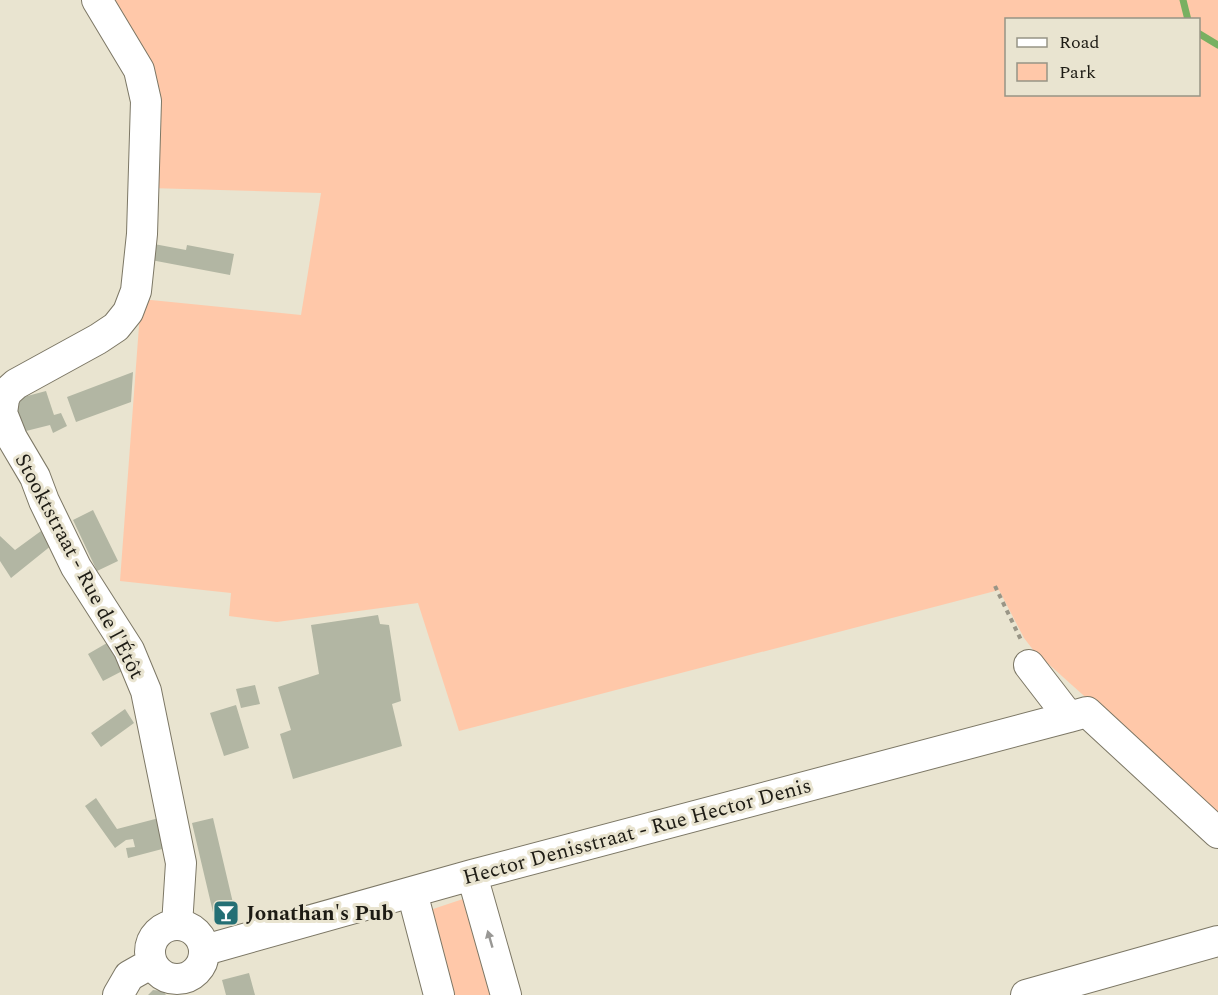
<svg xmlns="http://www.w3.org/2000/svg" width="1218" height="995" viewBox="0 0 1218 995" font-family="Spectral,serif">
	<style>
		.green { fill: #ffc8a9; fill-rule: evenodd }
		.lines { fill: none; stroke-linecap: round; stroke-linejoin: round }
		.stream { stroke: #78b061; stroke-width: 7 }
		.building { fill: #b2b6a3 }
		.minor-casing { stroke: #7c7765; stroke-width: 32 }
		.path { stroke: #999586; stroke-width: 4; stroke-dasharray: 4.5 4.5; stroke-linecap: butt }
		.minor { stroke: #fff; stroke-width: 30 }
		.oneway { fill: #999895 }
		.labels { text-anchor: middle; stroke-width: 6; stroke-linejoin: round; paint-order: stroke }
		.street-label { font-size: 21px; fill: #1d1b14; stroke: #e9e4d0 }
		.poi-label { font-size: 21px; font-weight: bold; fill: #1d1b14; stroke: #e9e4d0; text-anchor: start }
	</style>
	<rect width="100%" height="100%" fill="#e9e4d0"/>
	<path class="green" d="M106 0H1218V816L1034 651 1024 638 999 590 459 731 418 603 277 622 229 616 231 593 120 581 141 299 301 315 321 193 149 188 151 97ZM1006 20H1198V94H1006Z
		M466 898 498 995H448L428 918 433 909Z"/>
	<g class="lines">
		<path class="stream" d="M1183 0 1188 20
			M1198 33 1218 45"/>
	</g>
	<path class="building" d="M154 244 186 250 187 245 234 254 230 275 151 260Z
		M133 372 131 402 76 422 67 397Z
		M46 391 54 415 61 413 67 426 53 433 50 425 22 432 13 403 16 399Z
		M93 510 118 561 97 571 73 520Z
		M41 531 52 545 11 578 0 561V536L15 550Z
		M378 615 380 624 389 625 401 701 392 704 402 746 293 779 280 734 291 730 278 687 319 674 311 625Z
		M107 643 116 658 123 654 130 667 103 681 88 654Z
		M255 685 260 704 241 708 236 689Z
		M236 705 249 748 224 756 210 713Z
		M125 709 134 723 101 747 91 733Z
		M96 798 117 829 159 818 166 848 128 858 126 848 135 847 133 839 126 840 115 848 85 806Z
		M213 818 237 920 216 925 192 823Z
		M249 973 255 995H226L222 980Z
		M153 990 163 991 166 995H148Z"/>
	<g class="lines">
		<defs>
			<path id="minor" d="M97 0 139 70 146 101 142 234 136 291 128 312 116 327 98 339 16 384 7 392 4 399 2 413 12 438 35 477 44 501 76 567 129 650 146 691 181 863 177 925
				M1029 665 1069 717 1087 712 1218 833
				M472 875 506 995
				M412 892 439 995
				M150 952a27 27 0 1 1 54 0a27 27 0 1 1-54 0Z
				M205 950 472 875 1069 717
				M118 995 129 976 152 963
				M1026 995 1218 941"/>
		</defs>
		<use href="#minor" class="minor-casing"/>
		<path class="path" d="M995 586 1022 642"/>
		<use href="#minor" class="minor"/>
	</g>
	<defs><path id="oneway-solid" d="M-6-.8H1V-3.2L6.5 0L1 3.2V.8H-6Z" transform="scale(1.5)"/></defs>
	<use class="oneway" href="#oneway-solid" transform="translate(490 939) rotate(-106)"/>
	<defs>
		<symbol id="bar-square" viewBox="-11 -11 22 22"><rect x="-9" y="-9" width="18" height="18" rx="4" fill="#246f74" stroke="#e9e4d0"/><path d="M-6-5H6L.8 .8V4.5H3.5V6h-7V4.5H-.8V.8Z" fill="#fff"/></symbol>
	</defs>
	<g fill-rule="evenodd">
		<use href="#bar-square" x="211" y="898" width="30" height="30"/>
	</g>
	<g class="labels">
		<g class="street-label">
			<text transform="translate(80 566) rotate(62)" y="7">Stooktstraat - Rue de l'Étôt</text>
			<text transform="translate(637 831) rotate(-15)" y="7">Hector Denisstraat - Rue Hector Denis</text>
		</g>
		<g class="poi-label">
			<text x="246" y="920">Jonathan's Pub</text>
		</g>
	</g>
	<rect x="1005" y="18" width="195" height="78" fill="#e9e4d0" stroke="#979485" stroke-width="1.5"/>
	<rect x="1017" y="38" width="30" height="9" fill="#ffffff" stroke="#979485" stroke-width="1.5"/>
	<text x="1059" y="48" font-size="18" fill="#1d1b14">Road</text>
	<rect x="1017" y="63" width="30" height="18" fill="#ffc8a9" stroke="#979485" stroke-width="1.5"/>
	<text x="1059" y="78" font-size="18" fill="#1d1b14">Park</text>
</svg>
